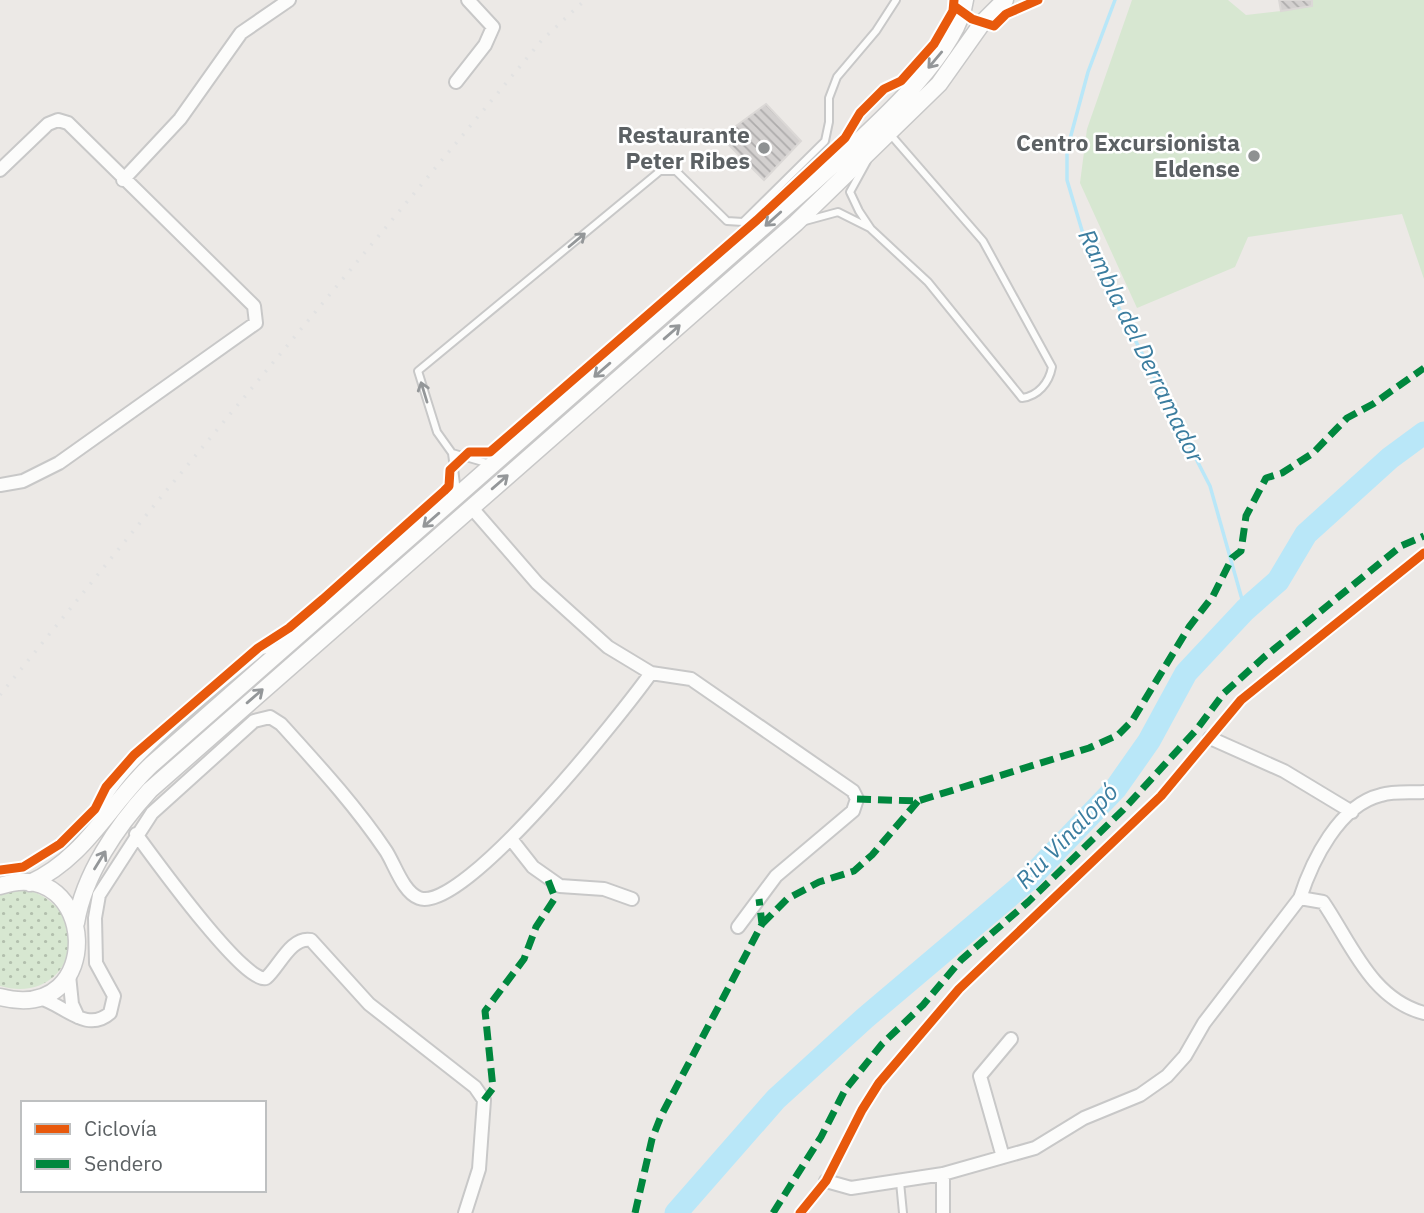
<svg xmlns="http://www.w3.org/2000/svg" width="1424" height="1213" viewBox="0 0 1424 1213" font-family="'IBM Plex Sans',sans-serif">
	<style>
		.grass { fill: url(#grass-dots) }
		.pitch { fill: #d7e7d1 }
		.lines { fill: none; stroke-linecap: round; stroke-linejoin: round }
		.stream { stroke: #b9e7f8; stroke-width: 3.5 }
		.river { stroke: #b9e7f8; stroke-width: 23 }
		.building { fill: url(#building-back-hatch); stroke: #dbd8d6; stroke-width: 2 }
		.lane-casing { stroke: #c8c8c8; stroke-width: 10 }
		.street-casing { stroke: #c8c8c8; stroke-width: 16 }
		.secondary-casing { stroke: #c8c8c8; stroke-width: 19 }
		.lane { stroke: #fcfcfb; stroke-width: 6 }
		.street { stroke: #fcfcfb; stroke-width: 12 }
		.secondary { stroke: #fcfcfb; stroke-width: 16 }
		.rail { stroke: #e2e2e2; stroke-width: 3.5; stroke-dasharray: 2 9; stroke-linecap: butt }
		.quiet { stroke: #00873e; stroke-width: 7; stroke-dasharray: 14 7; stroke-linecap: butt }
		.cycleway-casing { stroke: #fff; stroke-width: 13 }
		.cycleway { stroke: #e8590c; stroke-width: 9 }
		.oneway { stroke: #949799 }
		.poi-dot { fill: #8e9192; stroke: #fff; stroke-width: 2.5 }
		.labels { text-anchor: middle; stroke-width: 5; stroke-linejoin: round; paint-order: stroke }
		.poi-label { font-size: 23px; font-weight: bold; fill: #5c6164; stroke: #fff; text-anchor: end }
		.water-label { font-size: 24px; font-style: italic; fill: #3b7d9f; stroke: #fff }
	</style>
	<defs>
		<pattern id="grass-dots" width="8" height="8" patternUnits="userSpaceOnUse" patternTransform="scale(1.75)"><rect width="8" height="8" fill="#d7e7d1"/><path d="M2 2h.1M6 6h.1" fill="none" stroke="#b2bfad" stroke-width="1.8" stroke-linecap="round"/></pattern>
		<pattern id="building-back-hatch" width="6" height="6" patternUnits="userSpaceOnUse" patternTransform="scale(1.75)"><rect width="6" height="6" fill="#d3d0cf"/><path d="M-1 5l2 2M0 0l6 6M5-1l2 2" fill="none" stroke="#aeacac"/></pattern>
	</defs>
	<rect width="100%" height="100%" fill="#ece9e6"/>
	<path class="grass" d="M25 889C100 910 73 1007 0 986V894Z"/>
	<path class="pitch" d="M1132 0H1228L1246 15 1281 11 1279 0H1424V279L1402 214 1248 237 1235 267 1137 308 1080 183 1087 129Z"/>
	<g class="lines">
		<path class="stream" d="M1115 0 1088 72 1067 150V180L1086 244 1210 486 1245 610"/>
		<path class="river" d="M676 1213 776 1099 865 1018 1027 881 1116 788 1149 741 1186 673 1245 610 1278 581 1306 534 1390 458 1424 433"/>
	</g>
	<path class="building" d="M1279 0H1312V6L1281 11Z
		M766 104 801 141 764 180 721 137Z"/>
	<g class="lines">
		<defs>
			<path id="lane" d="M867 161 850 192 859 211 871 229 928 282 1022 398C1038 396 1049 383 1052 367L983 241 890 134
				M805 221 838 212 870 228
				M452 453 490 464
				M457 492 452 453 437 432 418 371 660 171H676L727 221 743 222 825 141 829 122V98L837 77 876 31 896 0
				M102 815C104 776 229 680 262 651L277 647
				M900 1182 903 1213"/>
			<path id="street" d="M456 82 485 45 493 27 468 0
				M0 170 48 124 58 120 68 123 254 306 256 323 59 463 23 481 0 485
				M123 180 180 119 241 33 289 0
				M471 507 537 583 608 647 651 673 691 679 853 791 857 799 853 811 776 876 738 927
				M1210 738 1284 771 1352 812
				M1424 792C1410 793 1394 791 1381 795 1339 805 1312 861 1300 898L1323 902C1351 943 1371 999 1424 1013
				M136 834C153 857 245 985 266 978 279 967 291 936 311 940L369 1004 475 1087 484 1100 479 1169 465 1213
				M511 839 533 867 560 886 604 889 632 899
				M69 975 72 1004 78 1017
				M39 998C64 1004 86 1034 110 1013L114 996 96 963 95 918 99 895 152 813 254 721 270 717 281 724C318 765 355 805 386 851 395 865 403 892 419 898 463 915 623 712 651 673
				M1003 1157 980 1076 1011 1039
				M943 1174V1213
				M826 1181 851 1188 943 1174 1035 1148 1084 1118 1140 1095 1167 1076 1185 1056 1204 1023 1300 898"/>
			<path id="secondary" d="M30 883C85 858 109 805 151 765L813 183C857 142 957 59 965 0
				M0 886C97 853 108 1025 0 997
				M76 923C84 874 117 826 150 790L796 223 939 84 983 22 1005 0"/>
		</defs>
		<use href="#lane" class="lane-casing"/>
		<use href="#street" class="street-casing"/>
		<use href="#secondary" class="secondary-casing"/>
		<use href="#lane" class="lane"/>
		<use href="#street" class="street"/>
		<use href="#secondary" class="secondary"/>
		<path class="rail" d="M0 695 161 497 542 40 585 0"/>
		<path class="quiet" d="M857 799 918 801 1089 748 1118 735 1132 721 1189 627 1213 596 1232 558 1241 551 1246 516 1266 478 1282 473 1313 453 1347 418 1373 404 1424 368
			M762 924 787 899 819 882 854 871 872 855 918 801
			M484 1100 493 1088 485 1011 524 959 536 927 555 898 548 880
			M635 1213 652 1139 661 1116 762 924 759 899
			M773 1213 821 1137 845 1090 882 1044 923 1005 961 960 1028 902 1123 810 1197 729 1224 693 1263 658 1401 546 1424 536"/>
		<defs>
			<path id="cycleway" d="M954 6 972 19 994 26 1006 14 1038 0
				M0 870 23 867 60 844 95 809 106 787 134 755 258 648 289 628 323 599 444 491 449 486 450 470 469 452H490L757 220 845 138 860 113 884 89 901 81 934 44 953 11 954 0
				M800 1213 826 1181 862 1110 879 1083 959 989 1161 796 1241 700 1424 553"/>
		</defs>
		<use href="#cycleway" class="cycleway-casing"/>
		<use href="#cycleway" class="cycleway"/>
	</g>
	<defs><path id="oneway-shaft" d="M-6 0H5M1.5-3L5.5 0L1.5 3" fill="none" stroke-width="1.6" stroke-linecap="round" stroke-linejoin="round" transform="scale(1.75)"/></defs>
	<g class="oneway">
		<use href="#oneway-shaft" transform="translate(935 60) rotate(130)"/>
		<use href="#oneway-shaft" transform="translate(773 219) rotate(138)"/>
		<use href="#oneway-shaft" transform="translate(577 240) rotate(-40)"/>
		<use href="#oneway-shaft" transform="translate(672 332) rotate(-41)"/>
		<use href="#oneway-shaft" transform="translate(602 370) rotate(139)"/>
		<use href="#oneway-shaft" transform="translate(424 392) rotate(-107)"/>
		<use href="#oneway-shaft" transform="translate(500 482) rotate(-41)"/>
		<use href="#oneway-shaft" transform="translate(431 520) rotate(139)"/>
		<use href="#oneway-shaft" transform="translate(255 696) rotate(-41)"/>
		<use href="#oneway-shaft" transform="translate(100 860) rotate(-58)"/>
	</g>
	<g class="poi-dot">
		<circle cx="764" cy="148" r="7"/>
		<circle cx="1254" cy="156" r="7"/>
	</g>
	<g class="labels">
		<g class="poi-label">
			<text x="750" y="143">Restaurante<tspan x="750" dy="26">Peter Ribes</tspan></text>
			<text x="1240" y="151">Centro Excursionista<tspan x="1240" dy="26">Eldense</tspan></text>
		</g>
		<g class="water-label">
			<text transform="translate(1141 346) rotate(64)" y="8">Rambla del Derramador</text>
			<text transform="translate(1067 836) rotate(-46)" y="8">Riu Vinalopó</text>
		</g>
	</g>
	<rect x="21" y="1101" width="245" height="91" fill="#ffffff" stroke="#bec0c1" stroke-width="2"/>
	<rect x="35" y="1124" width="35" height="10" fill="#e8590c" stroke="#bec0c1" stroke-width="2"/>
	<text x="84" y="1136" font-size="21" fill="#5c6164">Ciclovía</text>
	<rect x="35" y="1159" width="35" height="10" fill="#00873e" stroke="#bec0c1" stroke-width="2"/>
	<text x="84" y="1171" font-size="21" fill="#5c6164">Sendero</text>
</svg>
